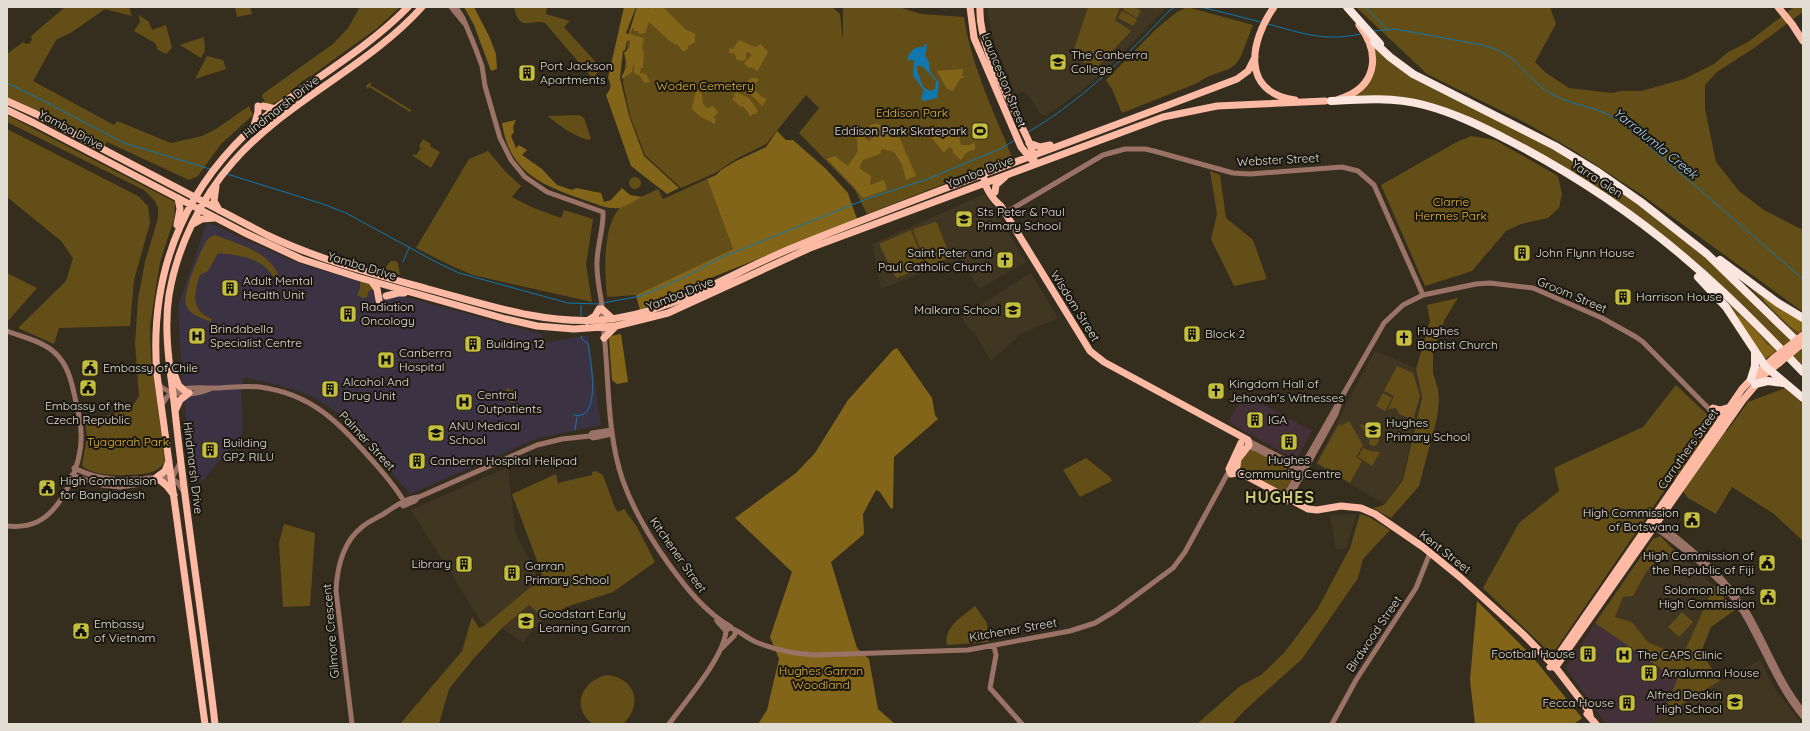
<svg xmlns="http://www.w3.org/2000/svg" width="1810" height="731" viewBox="0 0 1810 731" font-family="Quicksand,sans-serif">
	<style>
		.commercial { fill: #433038 }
		.built { fill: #403622 }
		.medical { fill: #3b3343 }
		.green { fill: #644e18 }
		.forest { fill: #83651a }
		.water { fill: #1077af; fill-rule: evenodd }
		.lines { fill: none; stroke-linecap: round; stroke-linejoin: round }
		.stream { stroke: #1077af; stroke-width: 1 }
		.minor { stroke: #9a7366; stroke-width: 5 }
		.major { stroke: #fcbaa4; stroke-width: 7 }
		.highway { stroke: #fae6df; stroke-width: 8 }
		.major-bridge { stroke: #fcbaa4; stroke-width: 7 }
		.labels { text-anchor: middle; stroke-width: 4; stroke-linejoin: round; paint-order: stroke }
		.poi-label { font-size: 12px; fill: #e1ddd3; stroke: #1a1710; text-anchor: start }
		.street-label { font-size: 12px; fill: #e1ddd3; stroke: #1a1710 }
		.park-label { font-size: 12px; fill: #ecb834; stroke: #1a1710 }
		.water-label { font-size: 13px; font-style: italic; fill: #afd8f7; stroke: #1a1710 }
		.district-label { font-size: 16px; font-weight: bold; letter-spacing: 1px; fill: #cdca7b; stroke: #1a1710 }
	</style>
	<rect width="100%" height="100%" fill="#352e1f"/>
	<path class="commercial" d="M1244 394 1312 431 1296 460 1228 422Z
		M1595 623 1677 680 1662 716 1649 724H1606L1566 668Z"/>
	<path class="built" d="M988 7H1167L1108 68 1081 91 1046 116 1041 114 1027 94 1023 92 1016 94 995 45 988 15Z
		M985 194 1026 262 979 289 960 258 881 289 872 244Z
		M1031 273 1058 318 1021 334 991 361 973 331H971L961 317Z
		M1375 351 1415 368 1421 396 1402 480 1384 504 1316 464 1354 389Z
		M508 467 516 535 540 579 484 626 411 510Z
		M1356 514 1347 548 1336 550 1330 515Z
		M1676 552 1685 559 1714 586 1682 657 1648 642 1632 622 1615 617 1623 596H1633L1647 571 1656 562 1670 560Z
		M529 605 545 619 532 630 523 643 502 628Z
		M1760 660 1775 689 1802 724H1649L1720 681Z"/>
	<path class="medical" d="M207 222 293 261 372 286 375 293 386 296H402L541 334 546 343 588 335 601 425 538 438 410 494 339 414 326 405 311 396 285 387 244 377 241 389 243 432 203 481H193L182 380 178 306Z
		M1619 640 1640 654 1629 670 1608 655Z"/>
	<path class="green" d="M65 7H129L132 16 105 9 72 32 56 40 33 81 114 125 117 121 171 143 202 136 216 129 249 106 253 115 221 144 198 176 189 180 107 142 104 147 7 100V54L23 42 26 44 30 43 32 39 31 36Z
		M235 7H250L252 14 237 17Z
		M360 7H400L376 29 311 76C298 81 279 108 266 104L262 96 264 93 333 44 348 28Z
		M514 7H547L546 14 570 21 564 27 600 67 594 80 545 23C532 18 519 34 514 7Z
		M637 7H832L840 14 843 41V7H899L921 14 964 17C971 65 994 112 1012 157L867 214 855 190 799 133 819 108 806 95 766 144 736 159 715 173 681 188 645 155 630 116 623 83 629 32Z
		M1088 7H1120L1115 20 1131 31 1092 73 1074 49Z
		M1124 7H1135L1141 11 1137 18 1123 10Z
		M1187 7 1253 25 1241 56 1236 64 1229 69 1209 76 1195 84 1122 113 1112 89 1106 80 1156 29 1177 12Z
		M1356 7H1550L1556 24 1535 62 1546 73 1569 88 1612 93 1620 91H1641L1684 79 1714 64 1728 52 1748 42 1794 7H1803V12L1754 48 1717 72 1705 85V109L1716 162 1739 191 1764 210 1803 230V312L1642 195 1573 150 1526 123 1427 74Z
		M1122 11 1137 19 1133 26 1118 18Z
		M139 15 149 22 152 30 166 25 172 48 166 54 158 50 155 43 134 31 140 22Z
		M204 37 205 51 201 58 180 45Z
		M1374 45 1386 56 1532 136 1624 192 1709 261 1747 296 1803 352V368L1728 294 1614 201 1447 109 1350 96 1364 85Z
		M207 56 223 60 226 69 195 79Z
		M369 83H372L370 85 411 110 410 112 369 87 367 89 366 86Z
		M7 115 175 202 174 219 160 262 150 326 151 358 165 462C161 467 156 471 149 473 134 476 92 478 82 465L87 437 85 422 131 409 139 396 135 343 138 299 145 262 158 218V208L155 201 144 190 7 122Z
		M579 115 584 118 591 139 588 140C572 135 561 127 548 116Z
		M7 129 138 196 148 206 150 223 134 280 130 326 59 328 54 344 18 328 66 281 73 258 61 241 7 197Z
		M1471 136 1495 140 1558 176 1562 194 1559 208 1548 218 1521 224 1506 231 1472 271 1425 286 1381 185 1455 143Z
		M423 139 431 144 430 146 440 152 431 168 413 156 414 154 416 155 421 148 419 146Z
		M488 151 504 170 521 186 512 197 531 207 561 218 564 210 593 219 586 265 592 302 473 275 452 266 416 248 469 159Z
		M1210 171 1220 175 1226 218 1253 240 1267 279 1234 286 1211 239 1217 214Z
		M629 183a6 6 0 1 1 12 0a6 6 0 1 1-12 0Z
		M707 179 733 249 636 295 607 297C605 273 602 231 618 210 621 205 651 193 658 189L663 199Z
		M935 222 937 223 950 256 949 258 929 266 927 265 913 231 914 229Z
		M911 230 926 267 896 278 879 244Z
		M215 235C242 246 271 251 281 281L277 283C264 257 243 256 218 253L208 271 200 275C194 293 190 311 212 319L211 322C202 318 189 315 186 305 182 294 200 251 207 240 209 237 212 236 215 235Z
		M391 261H396L398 263 400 275 387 271 385 268Z
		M7 273 37 288 7 322Z
		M1741 279 1803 320V330L1797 335Z
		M360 281 369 283 375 288 369 291 367 297 363 298 357 295 360 289Z
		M1709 283 1778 351 1764 360Z
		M1458 298 1445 319 1433 352V373L1438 389 1439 401 1437 418 1419 486 1391 518 1373 508 1384 505 1403 480 1422 397 1416 369 1430 321 1427 305Z
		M1397 366 1413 373 1420 396 1413 420 1399 414 1396 408 1388 409 1394 396 1384 391Z
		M1676 385 1715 422 1727 431 1748 402 1785 388 1803 404V541L1774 514 1732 487 1716 514 1688 498 1673 478 1556 649 1547 650 1483 588 1519 523 1559 491 1554 468 1643 427Z
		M507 388 517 392 513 403 503 399Z
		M1383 393 1392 398 1385 411 1376 406Z
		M1349 421 1363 445 1356 457 1362 461 1350 483 1317 463 1339 424 1341 426Z
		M1361 424 1367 426V429L1377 438 1378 436 1379 441 1376 445 1373 446 1369 444 1370 441 1361 426 1359 428Z
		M1363 448 1370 451 1380 452 1372 466 1358 457Z
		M1253 450 1291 470 1292 478 1286 490 1278 491 1241 471 1239 464 1246 452Z
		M1086 458 1110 477 1112 481 1080 497 1063 470Z
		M596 471 603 475 615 508 618 512 624 509 637 527 655 562 613 592 566 607 545 619 529 605 502 628 475 657 449 689 439 724H400L462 651 472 617 479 628 484 626 540 579 542 574 512 494 556 474 558 483 592 475V472Z
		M1360 514 1369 517 1390 530 1363 559 1358 578 1302 659 1245 710 1232 724H1197L1240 686 1261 675 1284 653 1318 608 1350 548Z
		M284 524 315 533 310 606 283 607 279 543Z
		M1660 536 1676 552 1670 560 1656 562 1647 571 1633 596 1623 597 1615 617 1632 622 1648 642 1682 657 1714 586 1735 610 1711 627 1701 652 1720 681 1662 716 1677 680 1595 623 1653 539Z
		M975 606 987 623 989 642 947 645C943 627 963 616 975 606Z
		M1682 612 1693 622 1679 637 1668 627Z
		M607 675C635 678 644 704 623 724H593C570 708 582 680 607 675Z"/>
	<path class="forest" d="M464 7H474L489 36 496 54 497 69 491 71 474 25Z
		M624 7H636L626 33 629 34 637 7H644L649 9V7H663L685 29 695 34V42L688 46V49L683 52 677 44 674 45V42L672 43 649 22 645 33 639 34 638 31H634L633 27 630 34 644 38 642 49 644 52 643 68H641L640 73 646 74 650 82 645 83 640 76 634 73V63L632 69 633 71 622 79V76L627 66 624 53 630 47V40L627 41 625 50 623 51 620 78 629 116 644 156 679 188 667 194 631 166 606 95C611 89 612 86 608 78Z
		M739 40 755 47 761 44 768 52 758 70 756 71 754 68 747 67 744 63 752 55 748 52 746 53V59L743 61 737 60 735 54 729 53V48L733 49Z
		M963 69 962 76 966 77 960 79 953 91 947 89 937 71Z
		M751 78H757L759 80 753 86 755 88V90L762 97 767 99 762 106 748 92 744 93 742 86Z
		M698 91 702 94 703 104 707 108 713 106 718 112 714 117 716 120 715 124 701 117 692 109 695 94Z
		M736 92 749 98 758 111 756 114H752L751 117 743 106 741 107 733 100V96L736 99 734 95Z
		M516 120 513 127 514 132 511 136 516 148 519 145 527 150 522 155 542 169 557 185 572 190 576 188 601 193 604 202 611 200 622 188 630 195 642 197C635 200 627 206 620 208 608 210 595 203 584 200 541 185 509 172 502 123Z
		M877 123 887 131 898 134 916 176 906 180 902 164 894 152 882 149 880 154 863 160 859 168 871 176 870 185 884 180 887 190 863 198 853 186 827 159 835 156 848 166 858 151 856 133 859 130 863 137 869 141 877 134 869 126Z
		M953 129 958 132 961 145H970L975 142V150C967 150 965 154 961 160L953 153 952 148 949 147 944 153 931 137Z
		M777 131 786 140H793L826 169 848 193 857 219 703 281 640 310 636 295 733 249 707 179 716 175 721 170 736 161 766 147Z
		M1764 297 1790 315 1803 321V328L1801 331 1799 332 1791 327 1764 301Z
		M1738 315H1740C1747 322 1763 337 1766 344L1772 347 1775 352 1764 359 1737 318Z
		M621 334 628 382 617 384 612 380 609 339 611 336Z
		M897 348 932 398 935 415 938 419 894 457 893 508 891 509 880 492 876 490 863 514 864 534 831 562 857 648 869 659 878 709 895 724H758L767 710 779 659 770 637 792 572 735 518 796 473 815 453 848 400 893 350Z
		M1477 601 1531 655 1582 718 1574 724H1475L1470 680Z"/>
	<path class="water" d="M925 44H927L925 56 929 62 930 72 939 83 937 98 924 101 921 98 924 91 913 75 914 61 911 59 908 61 907 59C910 52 914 46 923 47ZM919 65C925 67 931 76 936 81L935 89 930 91 923 87 917 70V67Z"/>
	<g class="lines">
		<path class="stream" d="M1201 7 1261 22
			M1365 7 1387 29
			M1268 24C1302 33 1324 42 1360 34
			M1373 31 1395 29 1482 45C1493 48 1503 52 1512 59 1526 71 1537 87 1554 95 1580 109 1600 105 1626 126L1803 279
			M7 83 40 99 124 143 210 169
			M1028 132C1083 100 1126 56 1169 11L1175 7
			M227 174 323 204 346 213 436 262 459 273 568 303 600 304
			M403 262 409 248
			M603 303 641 296 683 278 720 258 869 198 925 180 1002 148 1015 140
			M581 316V305
			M574 415C603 422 590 357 588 344L582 339 581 336
			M575 430 577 417"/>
		<path class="minor" d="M451 7 464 23
			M456 7 463 18 475 47 482 66 485 86 500 138 511 160 525 177 547 192 603 212C604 228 596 249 597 266 597 277 599 288 601 299 603 314 603 329 605 344 609 390 608 438 623 481 634 511 650 538 668 563 686 588 705 612 731 627
			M1005 213 1103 155 1125 149H1145L1154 151 1233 173 1250 174 1342 167 1358 171 1374 185 1423 295
			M7 331C22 337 42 341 54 352 69 365 72 384 76 402 78 412 81 422 81 432 83 461 64 509 37 522 28 526 17 527 7 526
			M159 385C172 397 193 396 210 389
			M161 406C163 403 165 399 168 396 178 386 199 388 212 388 228 388 243 385 260 387 312 394 338 422 371 459 384 474 397 488 406 505
			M590 436 592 433 612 430
			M1249 441 1301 468 1302 471
			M1248 447 1256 449 1300 472
			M74 468C108 485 133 479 169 476L178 483 184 492
			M72 475 101 485 120 487 169 480 172 478 180 463
			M1283 500 1384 323 1403 305 1423 295 1476 284 1490 283 1533 288 1602 318 1636 337 1643 342 1722 422
			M1287 502 1336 414 1339 405
			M403 506 415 501 418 497
			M1656 524 1657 529C1690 554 1722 577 1744 614 1764 648 1777 686 1803 717
			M1653 526 1661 525C1694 551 1726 577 1748 613 1767 646 1779 681 1803 711
			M716 617 717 621 726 631
			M994 646 996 655 990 688 1022 724
			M722 648 734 636 736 631
			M352 724 336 591C337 568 343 542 362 527 370 520 380 517 388 511 397 505 407 498 419 497L537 445 562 439 590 436 593 438 612 434
			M669 724C685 702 724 657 726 631L729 628C736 628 748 639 756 642 775 650 794 654 815 655L968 650 1070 631 1095 623 1115 611 1173 568 1185 552 1229 471
			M1332 724 1356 680 1416 588 1430 553"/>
		<path class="major" d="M970 7 974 38 1021 147 1031 159
			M980 7C978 44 1006 91 1021 125 1026 136 1033 147 1034 159
			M1274 7C1250 41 1240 92 1295 100
			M1778 7 1792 24 1803 41
			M1339 99C1376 88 1382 55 1359 25
			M7 101 36 114 267 235C319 260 374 274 428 289 485 304 540 324 600 320 671 315 733 271 797 246 943 187 1091 135 1237 79L1248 71 1255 57
			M263 106 276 109
			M7 110 34 123 243 232 301 259 357 277 506 319 537 326 574 329 616 326 668 313 810 248 1163 117 1217 106 1325 101
			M254 126 258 112V106
			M1029 143 1040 147 1050 145
			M984 178C985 188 993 200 1001 206L1090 351 1104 362 1248 440 1249 445 1238 459 1236 473 1231 474 1229 469 1241 443
			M216 186 214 201 219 210
			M995 192 996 185 1005 177
			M193 224 202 219 215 218
			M177 225 180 209 178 198
			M372 282 377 289 379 300
			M386 296 398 293H404
			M602 309 613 319
			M587 321 595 316 599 309
			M604 338 616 326
			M173 371 179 386 184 390
			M1713 408 1720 410 1730 407
			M175 411 180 400 189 393
			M1237 471 1308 509 1317 510 1341 506 1361 508 1375 514 1423 547 1461 578 1524 635 1556 668 1589 711 1590 715
			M157 477 165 471 169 461
			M161 481 167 486 174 495
			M1550 667 1742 389 1759 371 1774 358
			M1555 668 1743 400 1765 374 1779 363
			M1587 714 1596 724
			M205 724 157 375C148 266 189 175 276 108 320 75 369 47 408 7
			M215 724C203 620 186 516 175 411 171 372 163 334 169 295 177 247 201 198 233 162 287 100 367 68 422 7"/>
		<path class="highway" d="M1347 7 1380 44
			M1374 42 1390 57 1413 74 1555 146 1598 172 1641 202 1707 254 1801 345
			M1331 101C1363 99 1394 97 1424 105 1455 113 1483 127 1510 141 1587 181 1661 233 1724 293 1751 318 1777 345 1803 372
			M1720 260 1778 303 1803 318
			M1698 277 1726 307 1765 366 1803 398
			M1751 379 1755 366V353
			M1755 384 1768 381 1783 383"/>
		<path class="major-bridge" d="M1774 358 1803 335
			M1779 363 1803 343"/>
	</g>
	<defs>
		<symbol id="school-square" viewBox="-11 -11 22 22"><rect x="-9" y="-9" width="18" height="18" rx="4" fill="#c4bd3e" stroke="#1a1710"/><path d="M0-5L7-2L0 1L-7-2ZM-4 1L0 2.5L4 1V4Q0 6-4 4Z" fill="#111"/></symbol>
		<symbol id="building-square" viewBox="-11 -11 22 22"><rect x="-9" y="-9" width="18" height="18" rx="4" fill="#c4bd3e" stroke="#1a1710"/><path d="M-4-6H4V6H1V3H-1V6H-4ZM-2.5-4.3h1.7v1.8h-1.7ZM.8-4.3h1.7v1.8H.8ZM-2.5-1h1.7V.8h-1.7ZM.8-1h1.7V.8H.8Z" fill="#111"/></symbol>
		<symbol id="stadium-square" viewBox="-11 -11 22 22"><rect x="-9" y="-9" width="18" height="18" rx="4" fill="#c4bd3e" stroke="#1a1710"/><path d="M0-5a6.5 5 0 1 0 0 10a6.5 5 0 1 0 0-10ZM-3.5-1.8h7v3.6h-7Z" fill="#111"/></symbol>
		<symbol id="church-square" viewBox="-11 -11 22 22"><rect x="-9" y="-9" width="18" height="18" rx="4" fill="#c4bd3e" stroke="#1a1710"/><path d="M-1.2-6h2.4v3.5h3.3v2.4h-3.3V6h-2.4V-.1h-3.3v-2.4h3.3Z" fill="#111"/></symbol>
		<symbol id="hospital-square" viewBox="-11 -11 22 22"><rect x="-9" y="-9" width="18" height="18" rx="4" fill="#c4bd3e" stroke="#1a1710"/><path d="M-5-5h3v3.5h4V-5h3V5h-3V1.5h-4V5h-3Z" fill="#111"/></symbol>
		<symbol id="civic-square" viewBox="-11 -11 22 22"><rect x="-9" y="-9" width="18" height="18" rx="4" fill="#c4bd3e" stroke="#1a1710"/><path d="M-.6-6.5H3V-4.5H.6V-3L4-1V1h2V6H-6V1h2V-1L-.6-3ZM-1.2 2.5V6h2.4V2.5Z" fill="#111"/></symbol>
		<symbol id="university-square" viewBox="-11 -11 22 22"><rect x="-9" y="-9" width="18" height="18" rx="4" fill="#c4bd3e" stroke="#1a1710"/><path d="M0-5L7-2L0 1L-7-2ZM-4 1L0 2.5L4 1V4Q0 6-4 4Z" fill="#111"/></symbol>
	</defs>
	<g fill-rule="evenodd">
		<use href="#school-square" x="1048" y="52" width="20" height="20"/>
		<use href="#building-square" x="517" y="63" width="20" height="20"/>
		<use href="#stadium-square" x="970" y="121" width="20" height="20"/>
		<use href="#school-square" x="954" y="209" width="20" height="20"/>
		<use href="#building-square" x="1512" y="243" width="20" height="20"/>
		<use href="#church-square" x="995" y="250" width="20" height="20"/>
		<use href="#building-square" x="220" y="278" width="20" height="20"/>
		<use href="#building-square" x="1613" y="287" width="20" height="20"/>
		<use href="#school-square" x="1003" y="300" width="20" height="20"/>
		<use href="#building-square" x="338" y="304" width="20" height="20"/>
		<use href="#building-square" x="1182" y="324" width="20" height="20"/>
		<use href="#hospital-square" x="187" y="326" width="20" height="20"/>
		<use href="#church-square" x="1394" y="328" width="20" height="20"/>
		<use href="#building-square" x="463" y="334" width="20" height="20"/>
		<use href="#hospital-square" x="376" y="350" width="20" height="20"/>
		<use href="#civic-square" x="80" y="358" width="20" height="20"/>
		<use href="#civic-square" x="78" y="378" width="20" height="20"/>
		<use href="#building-square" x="320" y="379" width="20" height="20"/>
		<use href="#church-square" x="1206" y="381" width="20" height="20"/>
		<use href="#hospital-square" x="454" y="392" width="20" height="20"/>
		<use href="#building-square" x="1245" y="410" width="20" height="20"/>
		<use href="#school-square" x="1363" y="420" width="20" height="20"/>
		<use href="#university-square" x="426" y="423" width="20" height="20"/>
		<use href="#building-square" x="1279" y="432" width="20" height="20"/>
		<use href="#building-square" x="200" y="440" width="20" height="20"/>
		<use href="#building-square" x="407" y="451" width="20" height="20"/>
		<use href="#civic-square" x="37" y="478" width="20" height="20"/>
		<use href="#civic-square" x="1682" y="510" width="20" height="20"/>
		<use href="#civic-square" x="1757" y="553" width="20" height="20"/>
		<use href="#building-square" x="454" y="554" width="20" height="20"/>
		<use href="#building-square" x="502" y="563" width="20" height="20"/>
		<use href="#civic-square" x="1758" y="587" width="20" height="20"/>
		<use href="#school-square" x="516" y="611" width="20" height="20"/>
		<use href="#civic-square" x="71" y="621" width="20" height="20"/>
		<use href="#building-square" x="1578" y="644" width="20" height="20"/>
		<use href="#hospital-square" x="1614" y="645" width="20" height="20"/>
		<use href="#building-square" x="1639" y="663" width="20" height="20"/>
		<use href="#school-square" x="1725" y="692" width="20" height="20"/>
		<use href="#building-square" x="1617" y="693" width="20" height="20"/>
	</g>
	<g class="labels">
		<g class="poi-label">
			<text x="1071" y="59">The Canberra<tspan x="1071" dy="14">College</tspan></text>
			<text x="540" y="70">Port Jackson<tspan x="540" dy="14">Apartments</tspan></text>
			<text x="967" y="135" text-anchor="end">Eddison Park Skatepark</text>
			<text x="977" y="216">Sts Peter &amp; Paul<tspan x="977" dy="14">Primary School</tspan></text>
			<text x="992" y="257" text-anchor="end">Saint Peter and<tspan x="992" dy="14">Paul Catholic Church</tspan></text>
			<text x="1535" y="257">John Flynn House</text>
			<text x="243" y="285">Adult Mental<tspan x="243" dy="14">Health Unit</tspan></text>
			<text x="1636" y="301">Harrison House</text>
			<text x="361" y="311">Radiation<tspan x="361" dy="14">Oncology</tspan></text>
			<text x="1000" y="314" text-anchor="end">Malkara School</text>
			<text x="210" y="333">Brindabella<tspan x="210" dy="14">Specialist Centre</tspan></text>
			<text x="1417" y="335">Hughes<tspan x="1417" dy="14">Baptist Church</tspan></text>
			<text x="1205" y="338">Block 2</text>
			<text x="486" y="348">Building 12</text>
			<text x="399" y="357">Canberra<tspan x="399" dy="14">Hospital</tspan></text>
			<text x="103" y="372">Embassy of Chile</text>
			<text x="343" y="386">Alcohol And<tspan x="343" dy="14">Drug Unit</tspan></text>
			<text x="1229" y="388">Kingdom Hall of<tspan x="1229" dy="14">Jehovah's Witnesses</tspan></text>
			<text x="477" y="399">Central<tspan x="477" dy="14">Outpatients</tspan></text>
			<text x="88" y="410" text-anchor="middle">Embassy of the<tspan x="88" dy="14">Czech Republic</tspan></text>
			<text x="1268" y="424">IGA</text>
			<text x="1386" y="427">Hughes<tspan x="1386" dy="14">Primary School</tspan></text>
			<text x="449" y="430">ANU Medical<tspan x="449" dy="14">School</tspan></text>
			<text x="223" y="447">Building<tspan x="223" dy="14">GP2 RILU</tspan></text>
			<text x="1289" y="464" text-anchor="middle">Hughes<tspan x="1289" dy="14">Community Centre</tspan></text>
			<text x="430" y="465">Canberra Hospital Helipad</text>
			<text x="60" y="485">High Commission<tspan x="60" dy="14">for Bangladesh</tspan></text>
			<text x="1679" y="517" text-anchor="end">High Commission<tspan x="1679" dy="14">of Botswana</tspan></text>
			<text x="1754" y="560" text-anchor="end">High Commission of<tspan x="1754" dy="14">the Republic of Fiji</tspan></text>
			<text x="451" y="568" text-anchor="end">Library</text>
			<text x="525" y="570">Garran<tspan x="525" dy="14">Primary School</tspan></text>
			<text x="1755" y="594" text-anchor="end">Solomon Islands<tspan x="1755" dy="14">High Commission</tspan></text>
			<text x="539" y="618">Goodstart Early<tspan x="539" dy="14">Learning Garran</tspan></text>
			<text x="94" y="628">Embassy<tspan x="94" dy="14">of Vietnam</tspan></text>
			<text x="1575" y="658" text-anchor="end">Football House</text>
			<text x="1637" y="659">The CAPS Clinic</text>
			<text x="1662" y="677">Arralumna House</text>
			<text x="1722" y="699" text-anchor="end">Alfred Deakin<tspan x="1722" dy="14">High School</tspan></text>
			<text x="1614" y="707" text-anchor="end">Fecca House</text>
		</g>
		<g class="street-label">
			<text transform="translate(1004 80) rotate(68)" y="4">Launceston Street</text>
			<text transform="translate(281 107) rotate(-38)" y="4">Hindmarsh Drive</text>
			<text transform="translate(71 130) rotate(28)" y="4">Yamba Drive</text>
			<text transform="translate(1278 160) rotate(-3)" y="4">Webster Street</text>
			<text transform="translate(980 172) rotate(-21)" y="4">Yamba Drive</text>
			<text transform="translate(1597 179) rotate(33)" y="4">Yarra Glen</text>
			<text transform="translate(362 266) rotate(17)" y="4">Yamba Drive</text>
			<text transform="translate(680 294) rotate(-22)" y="4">Yamba Drive</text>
			<text transform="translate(1572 295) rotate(23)" y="4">Groom Street</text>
			<text transform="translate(1075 306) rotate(58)" y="4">Wisdom Street</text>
			<text transform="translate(367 441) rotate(47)" y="4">Palmer Street</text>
			<text transform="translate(1688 449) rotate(-55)" y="4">Carruthers Street</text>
			<text transform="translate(193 468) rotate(83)" y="4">Hindmarsh Drive</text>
			<text transform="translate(1445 552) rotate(38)" y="4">Kent Street</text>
			<text transform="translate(678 555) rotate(55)" y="4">Kitchener Street</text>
			<text transform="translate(1013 630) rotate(-10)" y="4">Kitchener Street</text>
			<text transform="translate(331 631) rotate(-95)" y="4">Gilmore Crescent</text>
			<text transform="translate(1374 634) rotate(-56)" y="4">Birdwood Street</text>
		</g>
		<g class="park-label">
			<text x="705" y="90">Woden Cemetery</text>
			<text x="912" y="117">Eddison Park</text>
			<text x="1451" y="206">Clarrie<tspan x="1451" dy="14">Hermes Park</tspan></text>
			<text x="128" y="446">Tyagarah Park</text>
			<text x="821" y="675">Hughes Garran<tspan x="821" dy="14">Woodland</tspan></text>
		</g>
		<g class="water-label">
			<text transform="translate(1656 143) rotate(39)" y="5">Yarralumla Creek</text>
		</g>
		<g class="district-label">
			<text x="1280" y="503">HUGHES</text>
		</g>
	</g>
	<rect width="1810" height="731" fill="none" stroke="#e1ddd3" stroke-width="16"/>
</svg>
